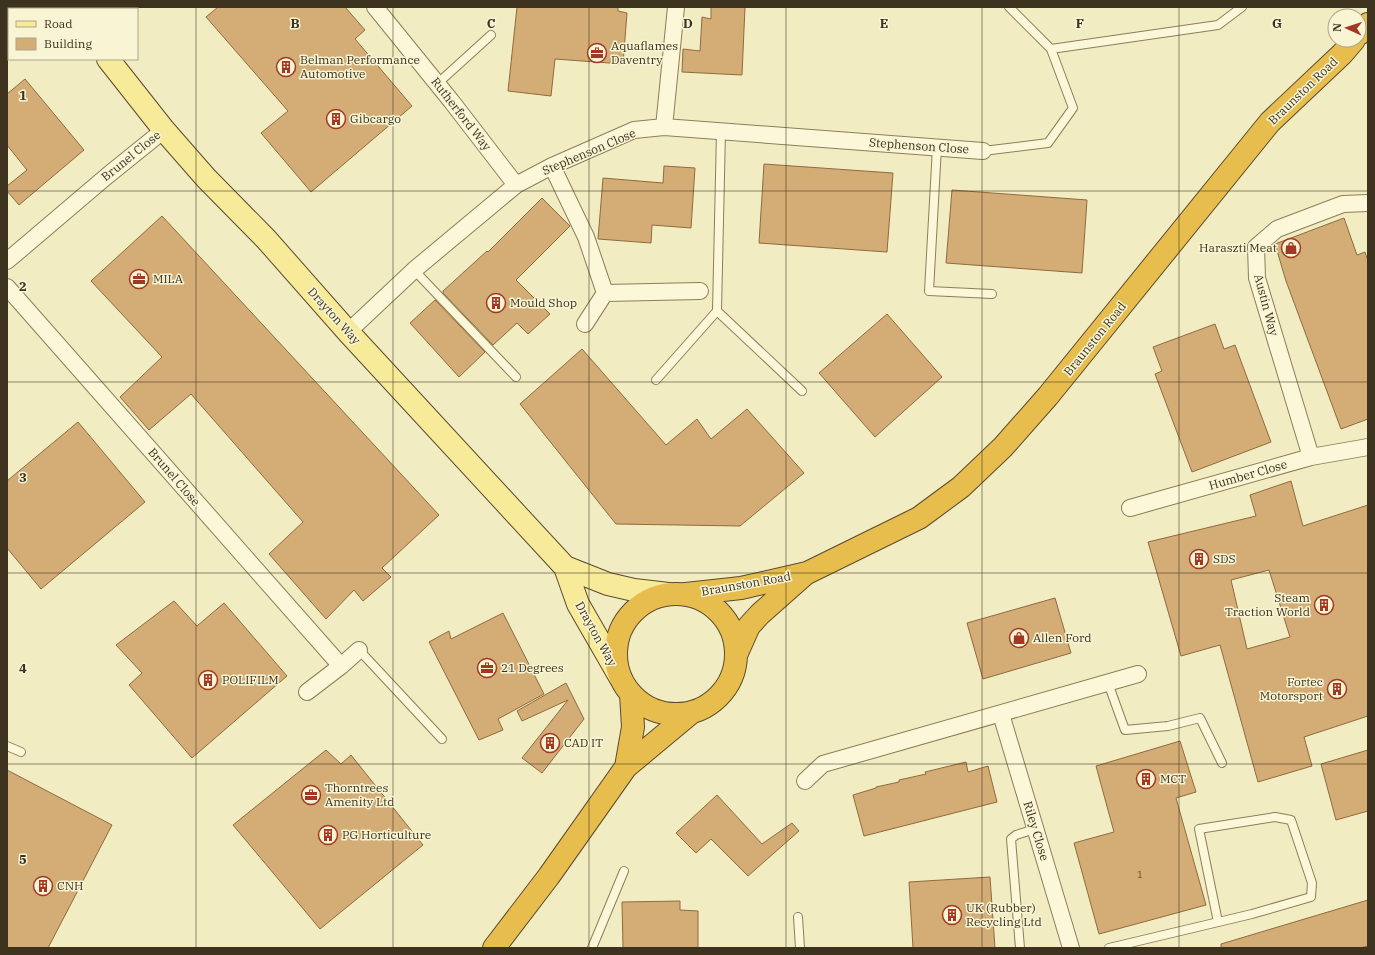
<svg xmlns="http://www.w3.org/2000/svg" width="1375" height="955" viewBox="0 0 1375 955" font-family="'IBM Plex Serif',serif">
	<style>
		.building { fill: #d3ac76; stroke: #8f6b3c; fill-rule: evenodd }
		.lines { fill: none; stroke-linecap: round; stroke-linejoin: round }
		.lane-casing { stroke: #8e7e58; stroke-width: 10 }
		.street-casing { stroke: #8e7e58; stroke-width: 18 }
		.primary-casing { stroke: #5b4a2d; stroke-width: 24 }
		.highway-casing { stroke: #5b4a2d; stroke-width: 24 }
		.lane { stroke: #fbf7d8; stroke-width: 8 }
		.street { stroke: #fbf7d8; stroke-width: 16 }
		.primary { stroke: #f7ea99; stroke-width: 22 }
		.highway { stroke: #e7be4e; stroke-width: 22 }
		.grid { fill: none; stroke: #3d321d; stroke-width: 1; stroke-opacity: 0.55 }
		.labels { text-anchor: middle; stroke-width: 3; stroke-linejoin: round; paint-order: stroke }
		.number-label { font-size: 10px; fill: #625033 }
		.poi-label { font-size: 12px; fill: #3d321d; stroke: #f8f4d4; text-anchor: start }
		.street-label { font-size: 12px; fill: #3d321d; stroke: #f8f4d4 }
		.grid-label { font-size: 13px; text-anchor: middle; font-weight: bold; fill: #3d321d; stroke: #f8f4d4; stroke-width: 3; stroke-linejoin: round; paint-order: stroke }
	</style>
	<rect width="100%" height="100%" fill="#f2ecc3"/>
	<path class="building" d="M218 7H345L365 30 355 39 412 106 311 192 261 133 288 111 206 17Z
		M517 7H618V11L627 13 623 64 555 59 551 96 508 91Z
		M711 7H745L742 75 682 72 683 49 700 51 702 17 711 19Z
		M25 79 84 150 19 205 7 191V186L27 170 7 145V94Z
		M764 164 893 173 887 252 759 243Z
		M664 166 695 168 691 228 652 225 651 243 598 239 603 178 663 183Z
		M952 190 1087 200 1082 273 946 263Z
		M542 198 570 226 516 280 550 314 528 334 517 323 493 345 443 293V291L487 251 488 252Z
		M162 216 439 515 382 568 391 577 363 601 354 590 326 619 269 554 303 522 191 394 149 430 120 397 162 357 91 281Z
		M1344 218 1357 255 1365 252 1368 261V419L1341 429 1286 281 1275 244Z
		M435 300 485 352 459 377 410 323Z
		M887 314 942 377 875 437 819 373Z
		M1215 324 1224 349 1235 345 1271 442 1192 472 1155 374 1162 371 1153 347Z
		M582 349 666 445 697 419 711 439 747 409 804 473 740 526 616 524 520 404Z
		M78 422 145 502 41 589 7 548V481Z
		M1291 481 1303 526 1368 505V716L1304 737 1312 766 1258 782 1220 645 1181 656 1148 542 1256 516 1250 495ZM1269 570 1290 637 1247 649 1231 580Z
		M1055 598 1071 653 983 679 967 623Z
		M174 601 197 626 224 603 287 676 192 758 129 685 142 673 116 645Z
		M503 613 544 694 498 719 503 730 479 740 429 642 449 631 451 639Z
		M566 683 584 719 542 773 522 758 568 700 522 721 517 711Z
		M1180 741 1196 792 1176 798 1206 905 1099 934 1074 843 1114 832 1096 766Z
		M326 750 341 764 351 755 423 845 320 929 233 825Z
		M1368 750V811L1336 820 1321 764Z
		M966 762 968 772 988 766 997 802 864 836 853 795 876 788V787L899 782V780L926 774 925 772Z
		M7 770 112 825 48 948H7Z
		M717 795 762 844 792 823 799 831 748 876 711 839 696 853 676 833Z
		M990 877 995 948H913L909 882Z
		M1368 900V946L1360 948H1221V944Z
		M680 901V910L698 911V948H623L622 902Z"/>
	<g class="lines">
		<defs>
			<path id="lane" d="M1051 49 1218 25 1242 7
				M437 84 491 35
				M937 147 929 291 992 294
				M983 151 1048 143 1073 108 1051 49 1009 7
				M414 270 516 377
				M717 311 802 391
				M656 380 717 311 721 131
				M359 650 442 739
				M1108 683 1125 730 1168 726 1200 718 1222 763
				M7 746 21 752
				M798 917 800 948
				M592 948 624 871
				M1020 948 1011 839 1016 835 1035 829
				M1109 948 1252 914 1311 897 1312 883 1291 820 1275 817 1199 829 1218 922"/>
			<path id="street" d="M375 7 452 102 516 185
				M664 127 676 7
				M552 166 586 237 605 293
				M7 261 107 176 164 130
				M7 287 341 666
				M585 324 605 293 700 291
				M348 332 414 270 516 185 552 166 634 130 664 127 983 151
				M1311 457 1257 278 1256 247 1277 229 1343 204 1368 203
				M1130 508 1311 457 1368 447
				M307 692 341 666 359 650
				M1001 714 1071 948
				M805 781 823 764 1138 674"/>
			<path id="primary" d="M67 7 68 9
				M108 59 164 130 206 178 266 239 348 332 565 567 578 604 620 677
				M565 567 608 584 634 590 668 594"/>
			<path id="highway" d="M1359 34 1368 24
				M616 654a60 60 0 1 1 120 0a60 60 0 1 1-120 0Z
				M686 594 741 588 807 573 919 518 961 487 1003 447 1048 396 1270 122 1342 54 1354 40
				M737 653 749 626 760 614 804 575
				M626 767 633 727 631 694
				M494 948 549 876 626 767 692 712"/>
		</defs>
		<use href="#lane" class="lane-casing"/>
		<use href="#street" class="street-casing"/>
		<use href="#primary" class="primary-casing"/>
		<use href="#highway" class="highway-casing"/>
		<use href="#lane" class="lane"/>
		<use href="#street" class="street"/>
		<use href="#primary" class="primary"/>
		<use href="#highway" class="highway"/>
	</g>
	<path class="grid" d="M196 7V948M393 7V948M589 7V948M786 7V948M982 7V948M1179 7V948M7 191H1368M7 382H1368M7 573H1368M7 764H1368"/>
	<defs>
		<symbol id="office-ring" viewBox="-11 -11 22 22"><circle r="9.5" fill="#f8f4d4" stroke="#a23823" stroke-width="1.5"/><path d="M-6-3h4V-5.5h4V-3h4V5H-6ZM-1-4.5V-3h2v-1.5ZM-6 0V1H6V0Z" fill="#a23823"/></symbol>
		<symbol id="building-ring" viewBox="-11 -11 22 22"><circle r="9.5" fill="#f8f4d4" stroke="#a23823" stroke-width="1.5"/><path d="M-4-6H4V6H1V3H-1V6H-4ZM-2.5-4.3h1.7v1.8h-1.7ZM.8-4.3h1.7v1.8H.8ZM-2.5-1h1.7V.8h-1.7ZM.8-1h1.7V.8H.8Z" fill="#a23823"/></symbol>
		<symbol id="shop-ring" viewBox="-11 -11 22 22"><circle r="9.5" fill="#f8f4d4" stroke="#a23823" stroke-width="1.5"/><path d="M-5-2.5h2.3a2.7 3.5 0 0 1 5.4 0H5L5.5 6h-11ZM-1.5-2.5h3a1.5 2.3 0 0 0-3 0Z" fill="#a23823"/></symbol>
	</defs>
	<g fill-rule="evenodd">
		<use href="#office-ring" x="586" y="42" width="22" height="22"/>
		<use href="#building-ring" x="275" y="56" width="22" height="22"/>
		<use href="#building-ring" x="325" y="108" width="22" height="22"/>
		<use href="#shop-ring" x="1280" y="237" width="22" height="22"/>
		<use href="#office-ring" x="128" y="268" width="22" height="22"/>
		<use href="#building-ring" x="485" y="292" width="22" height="22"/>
		<use href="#building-ring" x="1188" y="548" width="22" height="22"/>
		<use href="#building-ring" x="1313" y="594" width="22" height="22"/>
		<use href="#shop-ring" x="1008" y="627" width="22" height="22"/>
		<use href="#office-ring" x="476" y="657" width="22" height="22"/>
		<use href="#building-ring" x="197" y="669" width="22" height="22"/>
		<use href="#building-ring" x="1326" y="678" width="22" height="22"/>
		<use href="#building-ring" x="539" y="732" width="22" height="22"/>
		<use href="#building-ring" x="1135" y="768" width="22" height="22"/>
		<use href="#office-ring" x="300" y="784" width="22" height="22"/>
		<use href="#building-ring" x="317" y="824" width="22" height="22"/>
		<use href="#building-ring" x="32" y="875" width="22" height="22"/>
		<use href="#building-ring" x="941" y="904" width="22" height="22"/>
	</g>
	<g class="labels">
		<g class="number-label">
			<text x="1140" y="878">1</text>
		</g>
		<g class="poi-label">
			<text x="611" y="50">Aquaflames<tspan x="611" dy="14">Daventry</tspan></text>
			<text x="300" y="64">Belman Performance<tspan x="300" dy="14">Automotive</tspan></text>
			<text x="350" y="123">Gibcargo</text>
			<text x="1277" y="252" text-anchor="end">Haraszti Meat</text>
			<text x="153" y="283">MILA</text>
			<text x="510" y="307">Mould Shop</text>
			<text x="1213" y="563">SDS</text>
			<text x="1310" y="602" text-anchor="end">Steam<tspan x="1310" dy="14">Traction World</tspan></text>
			<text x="1033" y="642">Allen Ford</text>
			<text x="501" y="672">21 Degrees</text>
			<text x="222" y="684">POLIFILM</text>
			<text x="1323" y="686" text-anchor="end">Fortec<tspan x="1323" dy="14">Motorsport</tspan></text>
			<text x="564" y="747">CAD IT</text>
			<text x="1160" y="783">MCT</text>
			<text x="325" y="792">Thorntrees<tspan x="325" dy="14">Amenity Ltd</tspan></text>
			<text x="342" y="839">PG Horticulture</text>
			<text x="57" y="890">CNH</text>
			<text x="966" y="912">UK (Rubber)<tspan x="966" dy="14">Recycling Ltd</tspan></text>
		</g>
		<g class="street-label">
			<text transform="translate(1303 91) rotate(-44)" y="4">Braunston Road</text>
			<text transform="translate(461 114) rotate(52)" y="4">Rutherford Way</text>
			<text transform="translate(919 146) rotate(4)" y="4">Stephenson Close</text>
			<text transform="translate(589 152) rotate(-23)" y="4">Stephenson Close</text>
			<text transform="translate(131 156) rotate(-39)" y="4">Brunel Close</text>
			<text transform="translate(1266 305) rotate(75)" y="4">Austin Way</text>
			<text transform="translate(334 316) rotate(48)" y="4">Drayton Way</text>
			<text transform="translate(1095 339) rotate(-51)" y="4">Braunston Road</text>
			<text transform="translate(1248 475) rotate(-16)" y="4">Humber Close</text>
			<text transform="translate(174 477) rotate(49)" y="4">Brunel Close</text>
			<text transform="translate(746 584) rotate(-10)" y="4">Braunston Road</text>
			<text transform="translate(596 634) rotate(61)" y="4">Drayton Way</text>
			<text transform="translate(1036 831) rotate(73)" y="4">Riley Close</text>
		</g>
	</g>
	<g class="grid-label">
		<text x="295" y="28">B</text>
		<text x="491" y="28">C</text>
		<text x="688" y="28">D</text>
		<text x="884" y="28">E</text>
		<text x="1080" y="28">F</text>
		<text x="1277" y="28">G</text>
		<text x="23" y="100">1</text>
		<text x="23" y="291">2</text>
		<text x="23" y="482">3</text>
		<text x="23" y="673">4</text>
		<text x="23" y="864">5</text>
	</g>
	<rect width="1375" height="955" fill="none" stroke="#3d321d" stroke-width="16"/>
	<rect x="8" y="8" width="130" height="52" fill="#f8f4d4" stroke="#ada68b"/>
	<rect x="16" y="21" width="20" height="6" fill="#f7ea99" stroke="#ada68b"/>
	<text x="44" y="28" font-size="12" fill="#3d321d">Road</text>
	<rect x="16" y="38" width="20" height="12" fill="#d3ac76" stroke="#ada68b"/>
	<text x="44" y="48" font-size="12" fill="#3d321d">Building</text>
	<g transform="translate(1347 28) rotate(273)"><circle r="19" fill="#f8f4d4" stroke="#ada68b"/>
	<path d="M0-3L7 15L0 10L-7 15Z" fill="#a23823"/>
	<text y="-6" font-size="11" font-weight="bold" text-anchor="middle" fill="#3d321d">N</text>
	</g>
</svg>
